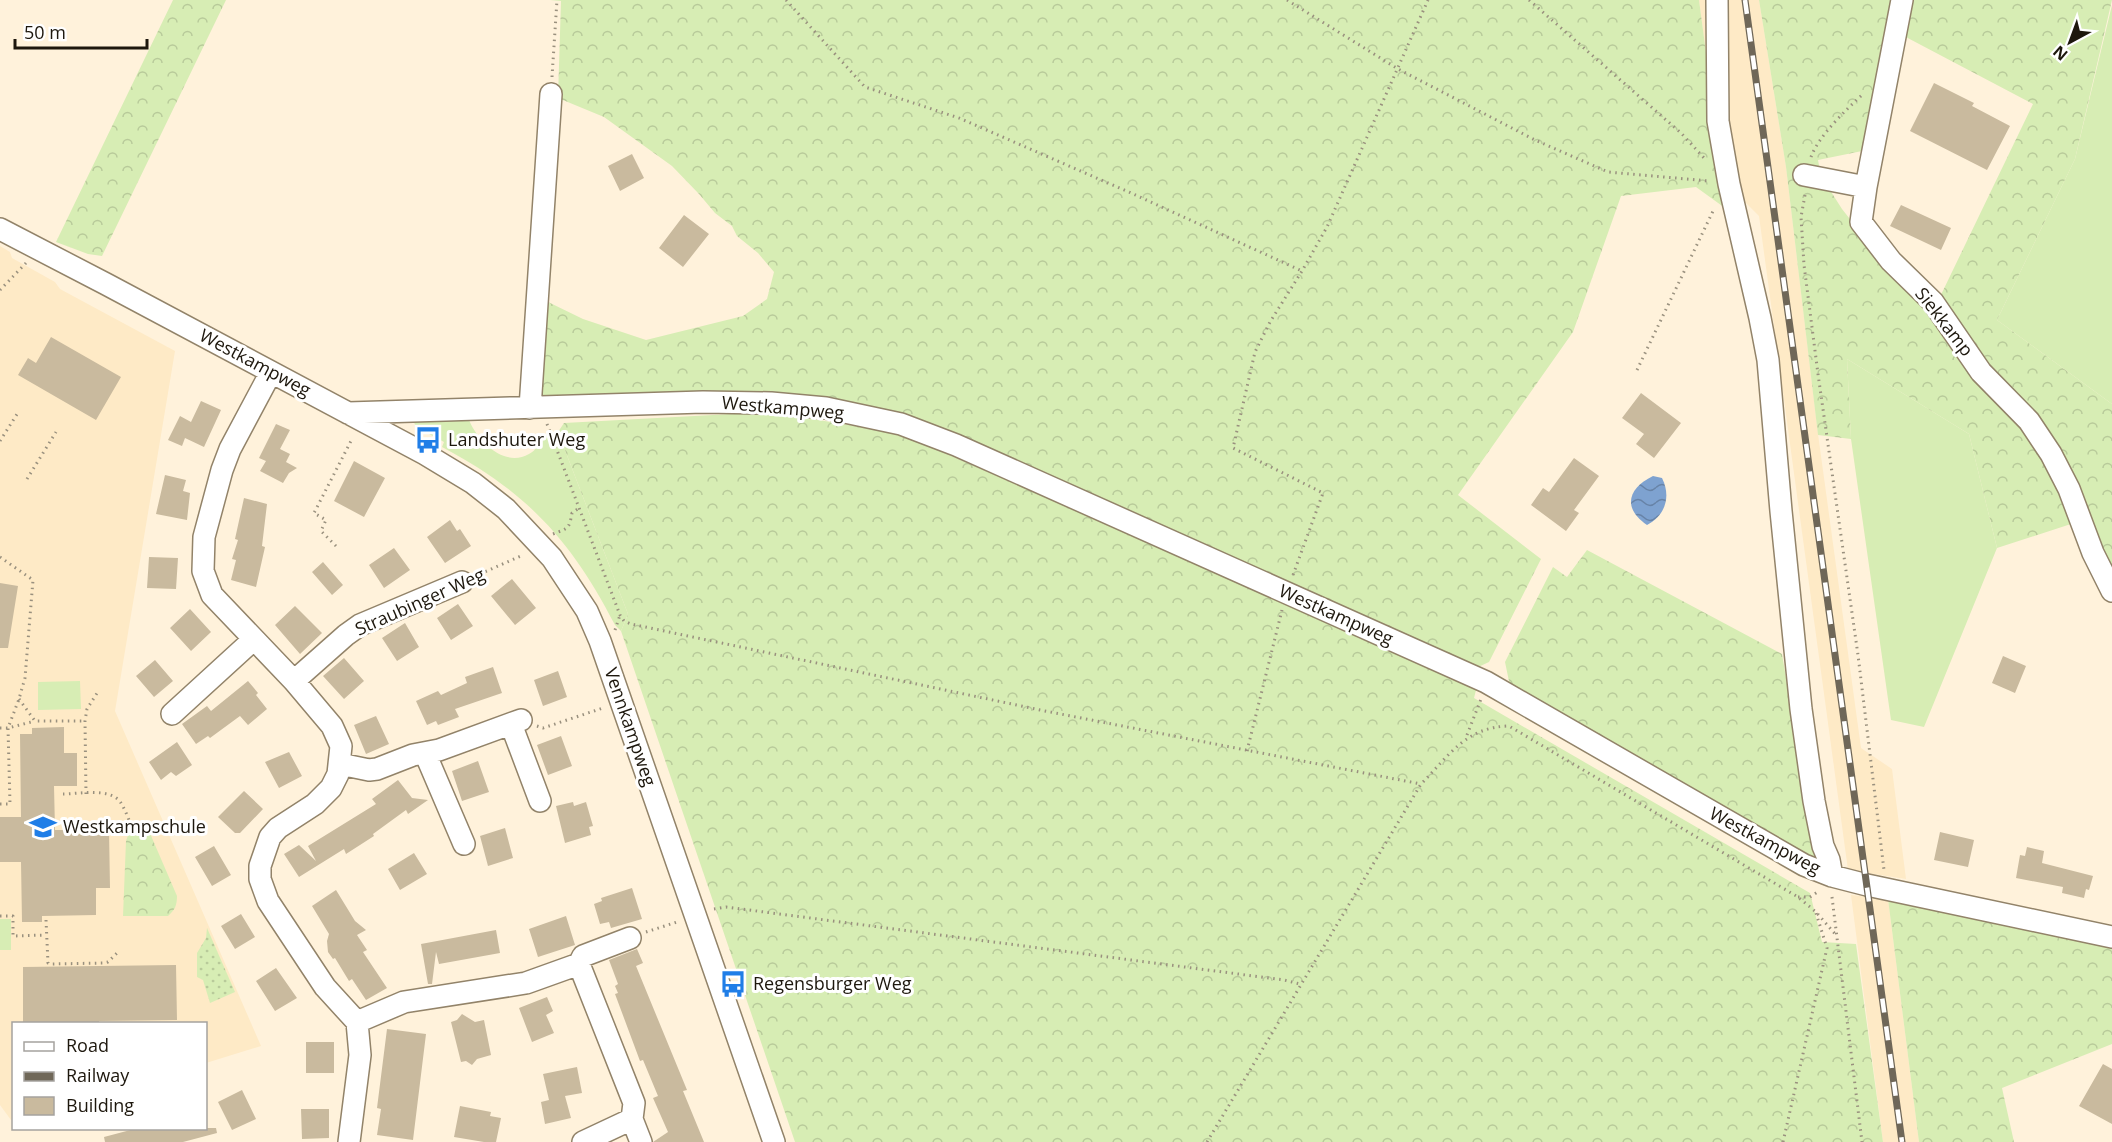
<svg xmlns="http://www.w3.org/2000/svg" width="2112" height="1142" viewBox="0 0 2112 1142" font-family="'Open Sans',sans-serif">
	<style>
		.built { fill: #feeac6 }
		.grass { fill: #d7edb4 }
		.forest { fill: url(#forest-crowns) }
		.garden { fill: url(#garden-dots) }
		.water { fill: url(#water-waves) }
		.building { fill: #c9ba9e }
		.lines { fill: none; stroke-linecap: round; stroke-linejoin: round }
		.minor-casing { stroke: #928369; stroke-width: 24 }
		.path { stroke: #99907e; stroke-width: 3; stroke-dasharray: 1.5 4.5; stroke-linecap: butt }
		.minor { stroke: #fff; stroke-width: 21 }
		.rail-casing { stroke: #6f6758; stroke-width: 7 }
		.rail { stroke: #fff; stroke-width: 4.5; stroke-dasharray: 14; stroke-linecap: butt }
		.labels { text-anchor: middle; stroke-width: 6; stroke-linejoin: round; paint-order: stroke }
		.street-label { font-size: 18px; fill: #1d170d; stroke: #fff }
		.poi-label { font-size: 18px; fill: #1d170d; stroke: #fff; text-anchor: start }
	</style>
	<defs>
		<pattern id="forest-crowns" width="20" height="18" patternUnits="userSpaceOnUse" patternTransform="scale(1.5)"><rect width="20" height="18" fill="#d7edb4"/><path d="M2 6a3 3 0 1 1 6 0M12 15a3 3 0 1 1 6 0" fill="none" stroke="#b8ca9a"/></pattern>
		<pattern id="garden-dots" width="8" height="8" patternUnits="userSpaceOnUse" patternTransform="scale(1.5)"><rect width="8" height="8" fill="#d7edb4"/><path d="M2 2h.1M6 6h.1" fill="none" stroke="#b8ca9a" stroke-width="1.8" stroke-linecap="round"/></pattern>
		<pattern id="water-waves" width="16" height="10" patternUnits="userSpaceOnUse" patternTransform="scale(1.5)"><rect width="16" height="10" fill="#7ea2d0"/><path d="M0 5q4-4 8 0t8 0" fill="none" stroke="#6783a7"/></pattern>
	</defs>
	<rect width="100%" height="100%" fill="#fff2db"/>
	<path class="built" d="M1699 0H1759L1786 167 1818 434 1861 748 1892 769 1906 879 1848 870 1759 216 1737 194 1721 166Z
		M0 246 10 252 12 258 55 282 60 289 175 351 115 711 261 1046 206 1063V1024H14V1119L11 1120 0 1105Z
		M1851 895 1888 899 1919 1142H1883Z"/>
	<path class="grass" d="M2112 5V404L1997 320 2075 159Z
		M1847 359 1969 434 1997 548 1924 727 1891 720 1851 439Z
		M413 420H469C478 442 505 468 529 454 544 446 534 435 558 432L628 614 621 631 615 625C571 540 527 492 442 447L444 442 416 427Z
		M80 681 81 709 38 710V682Z
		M0 919H11V950H0Z"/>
	<path class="forest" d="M173 0H226L102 256 88 254 56 242Z
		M550 0H1699L1721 165 1725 208 1696 187 1621 196 1573 332 1458 495 1541 559 1489 662 1476 668 904 414 545 399 536 392 544 300 583 319 646 340 743 316 767 299 774 272 758 253 737 236 732 226 715 213 699 194 672 166 604 117 558 98 561 1Z
		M1759 0H1894L1867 150 1818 160 1821 176 1842 209 1890 270 1938 301 2033 104 1902 35 1908 0H2112L2075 159 1997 320 2112 404V602L2095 574 2071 524 1997 548 1969 434 1847 359 1851 439 1818 435 1786 167Z
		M769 412 899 433 1477 686 1474 698 1810 893 1822 942 1856 944 1883 1142H795L621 631 628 614 558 432 564 423Z
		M1587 550 1782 654 1817 863 1510 686 1505 662 1553 567 1567 577Z
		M146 824 177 896C177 905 175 910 168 916H123L126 841C129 830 136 828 146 824Z
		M1888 899 2112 947V1044L2002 1088 2014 1142H1919Z"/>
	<path class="garden" d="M207 928 235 992 210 1003 203 980 197 977V953L206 938Z"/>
	<path class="water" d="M1653 476 1662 478C1671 496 1666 515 1647 525 1622 508 1628 488 1653 476Z"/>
	<path class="building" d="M1934 83 1974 103 1972 106 2010 126 1987 170 1910 131Z
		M632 154 644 178 620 191 608 166Z
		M1901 205 1951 228 1941 250 1890 226Z
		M684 215 709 234 683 267 659 248Z
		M51 337 121 377 96 420 18 375 28 358 36 363Z
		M1641 393 1681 423 1654 458 1636 444 1644 434 1622 418Z
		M201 401 221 410 204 447 185 438 182 446 168 440 180 416 191 422Z
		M276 424 290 430 280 449 290 454 286 462 297 468 289 473 283 483 260 471 266 461 259 458Z
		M1574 458 1599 476 1574 510 1579 513 1566 531 1531 505 1543 488 1549 492Z
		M354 461 385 478 364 517 334 501Z
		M165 475 186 480 183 491 190 493 187 520 156 514Z
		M244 498 267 504 262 546 265 547 256 587 231 580 236 560 232 559 238 540 235 539Z
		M450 520 457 531 460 529 471 546 445 563 427 537Z
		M394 548 410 570 384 588 369 565Z
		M149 557 178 558 176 589 147 588Z
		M323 562 343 585 332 595 312 572Z
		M512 579 536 608 515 625 491 596Z
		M0 583 18 586 8 648H0Z
		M458 604 473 626 451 640 437 618Z
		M295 606 322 633 300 654 275 625Z
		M190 609 211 632 191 651 170 628Z
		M405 623 419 647 397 661 382 638Z
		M2003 656 2026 666 2015 693 1992 683Z
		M344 658 364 681 344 699 323 676Z
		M155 660 173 681 154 697 136 676Z
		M493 667 502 693 455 709 459 717 438 725 436 721 427 725 416 701 438 691 441 695 467 683 465 677Z
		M558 671 567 697 543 706 534 680Z
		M248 681 258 693 256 695 267 709 248 725 240 716 210 738 208 736 196 744 182 724 207 706 211 711Z
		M376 716 389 744 366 754 354 725Z
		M64 727V753H77V786H54L55 830H109L110 888H96V915L42 916V922H22L21 862H0V817H21L20 734H32V728Z
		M561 736 572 766 548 775 537 745Z
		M177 742 192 765 176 776 171 772 161 780 149 762Z
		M289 752 302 776 279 788 265 762Z
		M478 761 489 792 462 801 452 771Z
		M398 780 412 798 428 800 408 814 406 810 373 834 374 836 346 854 344 849 299 877 284 854 299 845 316 861 308 846 376 804 372 799Z
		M244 791 263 809 240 833H235L218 817Z
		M573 802 574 806 586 802 593 826 589 827 591 835 565 843 556 806Z
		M505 828 513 858 488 866 480 836Z
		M1940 832 1974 840 1968 867 1934 860Z
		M214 846 231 875 212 886 195 857Z
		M2027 847 2044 851 2042 863 2093 876 2089 890 2086 889 2084 898 2062 893 2063 887 2016 878 2020 855 2025 856Z
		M414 853 427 874 400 890 388 869Z
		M632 888 642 919 611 928 609 922 600 924 594 904 602 901 601 898Z
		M336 890 355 921 366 930 357 935 367 950 363 952 387 988 366 1000 352 979 349 981 335 958 333 959 328 952 327 941 329 934 312 906Z
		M241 914 255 937 235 949 221 926Z
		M566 916 575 945 538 957 529 929Z
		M496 930 500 953 439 964 436 952 432 984H428L421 944Z
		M637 949 643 963 636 966 687 1090 683 1091 704 1142H653L668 1132 653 1098 658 1096 643 1060 640 1061 615 994 618 993 615 986 618 984 609 960Z
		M176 965 177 1020 99 1021V1023H23V967Z
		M276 968 297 998 275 1011 256 981Z
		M547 997 553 1011 546 1015 554 1033 532 1042 519 1008Z
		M462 1014 475 1022 484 1020 491 1055 477 1059 472 1065 466 1061 461 1062 451 1022 457 1020Z
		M387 1029 426 1034 413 1140 377 1135 381 1109 377 1108Z
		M306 1042H334V1073H306Z
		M2103 1064 2112 1069V1124L2079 1106Z
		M577 1067 582 1093 565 1096 571 1118 545 1124 541 1102 549 1100 543 1074Z
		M242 1090 256 1119 232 1130 218 1102Z
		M460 1106 491 1112 490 1116 501 1118 496 1142H484L454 1137Z
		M301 1109H329V1138L302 1139Z
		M138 1128H216L217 1133 183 1142H105L104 1137Z"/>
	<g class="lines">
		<defs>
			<path id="minor" d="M1717 0 1718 121 1729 184 1760 318 1768 360 1781 511 1801 709 1814 801 1823 846 1829 860 1832 876
				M1902 0 1866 187 1861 222 1891 261 1933 302 1981 372 2029 421 2051 454 2069 489 2093 553 2112 591
				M1804 175 1866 187
				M0 229 106 284 425 454 473 483 506 509 552 558 587 611 600 641 774 1142
				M271 372 230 449 222 470 204 537 203 571 212 595 294 681 332 726 341 746 338 774 331 788 315 804 278 828 270 837 260 866V879L268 901 325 987 357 1022 360 1055 349 1142
				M530 408 551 94
				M348 413 703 402 771 403 826 408 901 424 956 445 1486 682 1804 865 1832 876 1867 885 2112 937
				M294 681 346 635 360 625 462 582
				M172 714 254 639
				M511 724 540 801
				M425 753 464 844
				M340 764 369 770 377 769 413 755 439 750 521 720
				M579 964 583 956 630 938
				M357 1022 404 1002 526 983 579 964 634 1103 632 1119 583 1142
				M632 1119 641 1142"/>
		</defs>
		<use href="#minor" class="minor-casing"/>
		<path class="path" d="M786 0 865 87 959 118 1131 193 1302 271
			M1287 0 1398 69 1535 140 1608 172 1709 181
			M1529 0 1681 133 1705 159
			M552 77 557 0
			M1811 157C1819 135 1847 109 1864 93
			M1805 195 1801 217 1804 265 1818 374 1858 655 1884 870
			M0 290 26 263
			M1637 370 1714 209
			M547 424 620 615 624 621 631 624 1045 711 1421 784
			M0 441 19 411
			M27 479 56 432
			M553 534C568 528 569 530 572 513L579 508
			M336 546 321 531 326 520 314 513 352 439
			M0 557 33 580 25 678 19 699 8 728H0
			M480 574 523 555
			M1293 575 1323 493 1233 448 1255 352 1270 322 1302 271 1327 227 1428 0
			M615 630 620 615
			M19 699 35 721H85
			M537 726 543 728 603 708
			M1467 735 1481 699
			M1247 751 1282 610
			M63 794C79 794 111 787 121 803 126 811 129 821 133 829
			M86 794 85 721 87 709 99 690
			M0 804H10L8 728 35 721
			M1798 897H1810L1819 891
			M1832 897 1862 1142
			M714 909 726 907 1284 980 1300 984
			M0 916H13V936L46 935
			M46 920 48 963 52 964 103 963 108 962 117 953
			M646 932 677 922
			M1207 1142 1421 784C1449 756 1465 727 1509 726L1798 897 1816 912 1836 935
			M1783 1142 1827 948 1816 913"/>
		<use href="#minor" class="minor"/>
		<defs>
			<path id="rail" d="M1745 0 1902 1142"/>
		</defs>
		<use href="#rail" class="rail-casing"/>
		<use href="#rail" class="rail"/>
	</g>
	<defs>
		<symbol id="bus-bare" viewBox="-9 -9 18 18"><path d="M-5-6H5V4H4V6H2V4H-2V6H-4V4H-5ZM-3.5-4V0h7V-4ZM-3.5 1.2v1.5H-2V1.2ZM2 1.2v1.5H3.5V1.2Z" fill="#207ee7" stroke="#fff" stroke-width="2.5" paint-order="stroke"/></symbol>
		<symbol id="school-bare" viewBox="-9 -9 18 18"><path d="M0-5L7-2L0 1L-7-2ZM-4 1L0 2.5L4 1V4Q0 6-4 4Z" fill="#207ee7" stroke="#fff" stroke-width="2.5" paint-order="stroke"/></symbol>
	</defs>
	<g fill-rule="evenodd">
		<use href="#bus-bare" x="409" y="421" width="38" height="38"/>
		<use href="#school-bare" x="24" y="808" width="38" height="38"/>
		<use href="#bus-bare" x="714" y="965" width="38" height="38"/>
	</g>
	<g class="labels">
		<g class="street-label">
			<text transform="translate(1944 322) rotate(52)" y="6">Siekkamp</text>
			<text transform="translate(255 363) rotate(28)" y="6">Westkampweg</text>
			<text transform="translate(783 408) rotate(5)" y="6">Westkampweg</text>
			<text transform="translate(420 602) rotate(-24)" y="6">Straubinger Weg</text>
			<text transform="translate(1336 615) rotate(24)" y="6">Westkampweg</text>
			<text transform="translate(630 727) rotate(71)" y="6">Vennkampweg</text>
			<text transform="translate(1765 841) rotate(28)" y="6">Westkampweg</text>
		</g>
		<g class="poi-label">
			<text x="448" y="446">Landshuter Weg</text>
			<text x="63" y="833">Westkampschule</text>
			<text x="753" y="990">Regensburger Weg</text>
		</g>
	</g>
	<rect x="12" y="1022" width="195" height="108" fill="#ffffff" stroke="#a5a29e" stroke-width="1.5"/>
	<rect x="24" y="1042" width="30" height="9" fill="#ffffff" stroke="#a5a29e" stroke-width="1.5"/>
	<text x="66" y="1052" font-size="18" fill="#1d170d">Road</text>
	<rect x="24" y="1072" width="30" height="9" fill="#6f6758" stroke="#a5a29e" stroke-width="1.5"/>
	<text x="66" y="1082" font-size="18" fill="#1d170d">Railway</text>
	<rect x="24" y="1097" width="30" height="18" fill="#c9ba9e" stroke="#a5a29e" stroke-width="1.5"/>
	<text x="66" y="1112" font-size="18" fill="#1d170d">Building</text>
	<g transform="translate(2070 42) rotate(221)" stroke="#ffffff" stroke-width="4.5" paint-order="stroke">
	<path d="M0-4.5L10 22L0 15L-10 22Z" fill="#1d170d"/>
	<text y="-9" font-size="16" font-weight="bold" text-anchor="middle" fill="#1d170d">N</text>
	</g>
	<path d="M15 39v9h132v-9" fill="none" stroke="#1d170d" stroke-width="3"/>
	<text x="24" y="39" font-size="18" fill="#1d170d" stroke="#ffffff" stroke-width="4.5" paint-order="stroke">50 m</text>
</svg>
